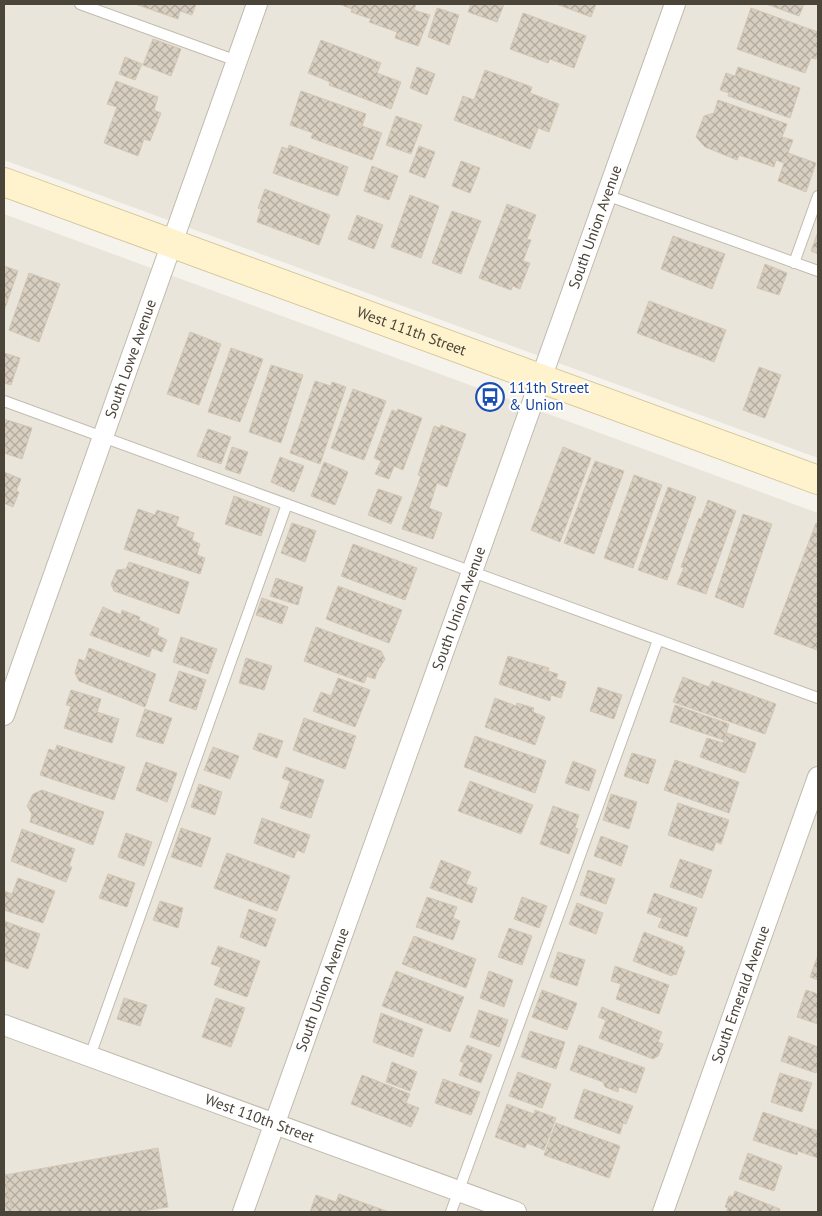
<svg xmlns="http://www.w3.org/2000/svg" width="822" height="1216" viewBox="0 0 822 1216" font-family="'PT Sans',sans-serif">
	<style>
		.residential { fill: #eae5da }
		.building { fill: url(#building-cross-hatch); stroke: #d3c7b4 }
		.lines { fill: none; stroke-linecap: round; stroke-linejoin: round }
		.lane-casing { stroke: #c2bbae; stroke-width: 12 }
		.street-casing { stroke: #c2bbae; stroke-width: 22 }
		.secondary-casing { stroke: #d6c79b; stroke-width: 30 }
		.lane { stroke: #fff; stroke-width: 10 }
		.street { stroke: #fff; stroke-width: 20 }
		.secondary { stroke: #fff3cd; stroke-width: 28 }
		.labels { text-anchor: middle; stroke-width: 4; stroke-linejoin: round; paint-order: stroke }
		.street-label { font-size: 15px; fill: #4b4439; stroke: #fff }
		.transit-label { font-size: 15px; fill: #164399; stroke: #fff; text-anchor: start }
	</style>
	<defs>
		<pattern id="building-cross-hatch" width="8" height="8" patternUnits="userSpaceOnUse" patternTransform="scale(1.25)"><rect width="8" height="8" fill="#d8cfc1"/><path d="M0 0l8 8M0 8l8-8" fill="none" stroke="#b1aa9e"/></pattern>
	</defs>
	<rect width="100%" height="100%" fill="#f6f3ec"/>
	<path class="residential" d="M4 4H818V458L4 160Z
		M4 214 818 513V1212H4Z"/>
	<path class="building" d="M135 4H196L192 15 180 11 178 19Z
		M339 4H416L414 10 430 15 418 46 395 38 397 32 369 22 371 19 351 12 352 9Z
		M471 4H504L497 22 468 12Z
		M556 4H596L591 17Z
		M766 4H804L799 16Z
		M437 8 459 15 449 45 428 37Z
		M751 8 818 32V52L816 59 811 58 805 73 737 49Z
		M523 13 586 36 574 68 550 59 548 63 510 49Z
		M153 39 181 49 171 76 143 65Z
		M321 40 381 63 377 73 401 82 391 109 329 85 330 82 308 73Z
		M125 57 142 64 135 80 119 74Z
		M417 67 435 74 427 95 410 88Z
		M738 67 800 88 790 118 728 96 729 93 720 90 726 73 735 76Z
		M485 70 532 87 530 93 559 104 549 132 538 128 530 149 454 120 463 96 474 100Z
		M116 81 158 97 154 110 161 113 150 141 144 139 138 156 104 143 117 107 107 104Z
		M301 91 366 114 362 126 382 133 372 160 311 138 313 133 290 125Z
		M718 100 787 124 782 137 793 140 788 153 816 163 806 192 778 181 784 163 776 160 774 167 739 155 737 160 705 147 696 137 704 116 714 113Z
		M396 116 422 125 411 154 386 145Z
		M289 145 348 167 338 196 273 173 282 147 288 149Z
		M419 146 435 152 425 178 409 172Z
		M461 161 480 168 470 193 452 186Z
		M372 166 398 176 389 200 364 191Z
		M265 189 330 215 319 245 257 222 261 209 258 208Z
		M410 195 439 206 421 258 391 247Z
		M507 204 536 215 527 239 531 240 523 261 530 263 520 289 513 286 511 290 479 278Z
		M452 211 481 221 461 274 432 263Z
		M357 215 383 225 374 249 348 239Z
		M818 232V254L811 251Z
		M673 236 725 254 712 289 661 269Z
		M765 264 787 273 779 295 757 288Z
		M4 266 18 271 4 311Z
		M29 273 60 284 39 342 9 330Z
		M649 301 726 330 714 362 637 333Z
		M190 332 221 344 199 405 167 394Z
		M231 348 263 359 240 422 208 412Z
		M4 353 20 358 11 385 4 383Z
		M271 365 303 375 281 443 249 432Z
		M759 367 781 375 765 418 743 410Z
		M315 381 331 386 332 382 346 387 320 464 290 453Z
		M353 389 386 401 364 460 331 448Z
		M398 409 422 418 403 470 394 466 389 479 375 474 381 461 374 458 392 410 397 412Z
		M4 419 32 428 22 459 4 453Z
		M441 425 466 434 447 487 437 483 429 508 442 513 433 539 402 529 421 476 418 475 434 426 440 428Z
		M208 429 231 437 221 464 197 456Z
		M232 447 248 452 240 474 225 469Z
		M563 447 591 458 560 542 531 530Z
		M280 457 304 466 294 492 271 482Z
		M595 461 624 471 594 554 564 543Z
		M324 462 348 472 335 505 311 496Z
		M4 472 21 479 16 491 19 492 13 507 4 503Z
		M634 475 662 485 633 568 604 558Z
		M668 487 696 497 667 580 638 570Z
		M378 489 402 497 391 524 368 515Z
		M234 496 270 509 261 536 225 524Z
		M708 500 736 511 706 594 677 584 684 568 681 567 699 518 701 519Z
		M138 509 155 515 157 510 179 517 176 526 194 533 192 540 200 544 197 555 205 558 200 574 124 549Z
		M743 514 772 524 743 608 715 597Z
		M292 523 316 531 305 562 281 553Z
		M816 523 818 524V646L817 650 774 634Z
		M353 544 417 568 405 600 341 576Z
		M129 562 189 582 179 614 114 591 111 584 117 570 126 569Z
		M276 578 303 587 298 605 270 596Z
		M338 586 402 610 389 643 326 619Z
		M262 598 288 607 282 624 256 615Z
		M103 607 121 615 122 610 140 617 139 620 159 629 157 635 167 640 162 652 152 648 149 657 90 635Z
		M316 627 381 651 385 659 377 672 375 679 367 676 364 683 304 661Z
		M181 637 217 649 208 674 173 662Z
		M89 648 156 674 145 707 79 681 75 673 79 659 85 661Z
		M508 656 549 668 548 671 558 674 556 679 566 682 561 698 551 695 550 701 499 684Z
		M246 658 272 666 264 690 239 683Z
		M179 671 206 680 196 710 169 701Z
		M683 677 709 687 712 681 776 704 765 734 673 702Z
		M338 678 370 690 355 727 313 711 321 692 331 696Z
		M598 687 622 695 614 719 590 711Z
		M71 690 101 699 97 712 119 719 112 743 64 728 71 706 66 705Z
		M495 698 516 706 517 703 534 708 533 712 545 717 535 745 485 727Z
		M675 705 729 724 724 740 670 722Z
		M145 709 172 718 163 744 136 736Z
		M304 718 356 736 345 769 293 750Z
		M259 733 283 741 277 758 253 749Z
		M727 733 756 743 745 773 700 757 707 738 723 743Z
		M475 736 546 761 535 793 464 767Z
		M57 745 125 767 114 800 40 775 49 749 55 751Z
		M213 747 239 756 230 779 204 770Z
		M632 753 656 760 648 784 624 776Z
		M675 760 739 782 729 813 664 790Z
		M573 761 596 770 589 791 565 783Z
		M146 762 177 773 167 802 136 790Z
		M286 767 324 780 311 818 280 808 290 781 282 778Z
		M470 781 533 805 521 834 458 811Z
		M199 784 222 792 215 815 191 807Z
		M42 790 104 812 93 845 30 822 32 814 27 806 33 794Z
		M611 794 637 802 629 829 603 820Z
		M678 803 729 820 721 844 716 842 713 851 668 835Z
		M553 806 579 815 575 828 578 829 569 854 540 844Z
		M262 818 310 835 304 853 297 850 294 858 254 843Z
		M181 828 211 838 201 867 171 857Z
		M22 829 75 849 69 866 72 867 66 882 11 861Z
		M126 833 152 842 144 866 118 857Z
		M601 836 628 846 621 866 594 856Z
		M227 853 290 876 277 911 214 888Z
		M680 859 712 870 702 898 670 887Z
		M441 860 471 872 466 884 477 888 472 903 430 888Z
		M588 870 615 879 606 904 580 895Z
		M108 874 135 883 127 907 99 898Z
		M18 878 55 891 43 923 4 910V891L12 894Z
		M654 893 697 908 687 937 658 927 662 918 647 913Z
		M427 897 457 907 453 918 460 921 453 940 416 927Z
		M522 897 547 906 539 928 514 919Z
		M160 901 183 908 178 928 153 920Z
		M577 903 603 913 596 934 569 924Z
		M249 909 276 919 266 947 240 937Z
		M4 921 40 934 28 969 4 960Z
		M509 928 532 936 522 965 498 957Z
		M644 932 683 947 682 950 685 951 676 975 673 974 672 976 633 961Z
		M414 936 476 959 466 988 402 964Z
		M218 946 260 961 247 997 214 985 221 967 211 964Z
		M558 952 585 960 577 986 550 977Z
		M818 955V980L810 977Z
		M615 966 669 985 659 1014 616 999 621 984 611 981Z
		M396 971 464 997 450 1032 382 1006Z
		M489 971 513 980 504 1007 480 998Z
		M542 990 577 1003 567 1030 532 1017Z
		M806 990 818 994V1024L797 1017Z
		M124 998 147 1005 140 1026 117 1019Z
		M216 998 245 1008 231 1047 202 1037Z
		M602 1007 662 1032 658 1042 663 1044 658 1056 653 1059 599 1038 606 1020 598 1017Z
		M479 1010 508 1020 499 1047 470 1037Z
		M381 1013 423 1029 413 1057 373 1042Z
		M530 1031 565 1042 556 1069 521 1057Z
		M789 1036 818 1047V1065L816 1073 781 1061Z
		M467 1045 492 1055 481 1083 459 1075 464 1063 460 1061Z
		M579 1045 645 1068 636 1093 619 1087 618 1092 605 1087 603 1082 570 1070Z
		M392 1062 417 1072 410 1091 386 1082Z
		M518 1072 551 1084 542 1108 509 1096Z
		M780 1073 812 1083 802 1112 771 1102Z
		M362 1075 410 1094 406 1103 419 1108 411 1127 351 1104Z
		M443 1079 480 1092 471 1115 435 1103Z
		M584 1089 633 1106 626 1124 623 1123 620 1134 574 1118Z
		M507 1104 534 1114 535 1110 556 1118 544 1150 527 1143 525 1148 495 1137Z
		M763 1112 818 1131V1158L798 1151 797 1155 753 1140Z
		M556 1123 620 1146 609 1178 544 1155Z
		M158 1148 168 1207 137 1212H12L5 1175Z
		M748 1153 782 1166 774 1191 739 1179Z
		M4 1165 5 1175 12 1212H4Z
		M735 1191 780 1209 779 1212H726L728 1208 725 1207 729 1196 733 1197Z
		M339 1194 389 1212H310L316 1195 336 1202Z"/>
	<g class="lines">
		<defs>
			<path id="lane" d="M80 4 237 61
				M606 195 818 271
				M794 263 818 196
				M4 401 818 698
				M90 1056 287 504
				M451 1212 658 640"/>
			<g id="street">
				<path id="s1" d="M4 715 257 4"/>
				<path id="s2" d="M4 1025 516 1212"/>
				<path id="s3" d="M243 1212 675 4"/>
				<path id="s4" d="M663 1212 818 777"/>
			</g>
			<g id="secondary">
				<path id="s5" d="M4 182 818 480"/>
			</g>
		</defs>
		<use href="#lane" class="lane-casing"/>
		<use href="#street" class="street-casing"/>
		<use href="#secondary" class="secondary-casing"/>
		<use href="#lane" class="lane"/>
		<use href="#street" class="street"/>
		<use href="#secondary" class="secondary"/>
	</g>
	<defs>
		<symbol id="bus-ring" viewBox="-11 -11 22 22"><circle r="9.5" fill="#fff" stroke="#1a4fb4" stroke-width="1.5"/><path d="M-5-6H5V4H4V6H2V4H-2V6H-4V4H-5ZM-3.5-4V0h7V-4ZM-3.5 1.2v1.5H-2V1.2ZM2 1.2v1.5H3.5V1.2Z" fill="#1a4fb4"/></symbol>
	</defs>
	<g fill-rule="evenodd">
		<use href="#bus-ring" x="474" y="381" width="32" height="32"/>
	</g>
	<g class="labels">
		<g class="street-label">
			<text dy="5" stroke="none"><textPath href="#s3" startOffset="1046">South Union Avenue</textPath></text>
			<text dy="5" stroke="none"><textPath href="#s5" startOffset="434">West 111th Street</textPath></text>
			<text dy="5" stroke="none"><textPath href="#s1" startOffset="378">South Lowe Avenue</textPath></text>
			<text dy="5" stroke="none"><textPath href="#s3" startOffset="641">South Union Avenue</textPath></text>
			<text dy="5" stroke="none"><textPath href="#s3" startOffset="236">South Union Avenue</textPath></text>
			<text dy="5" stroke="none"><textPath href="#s4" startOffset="231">South Emerald Avenue</textPath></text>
			<text dy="5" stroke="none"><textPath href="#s2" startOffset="272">West 110th Street</textPath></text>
		</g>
		<g class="transit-label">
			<text x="509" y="393">111th Street<tspan x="509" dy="17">&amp; Union</tspan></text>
		</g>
	</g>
	<rect width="822" height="1216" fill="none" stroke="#4b4439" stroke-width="10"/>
</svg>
